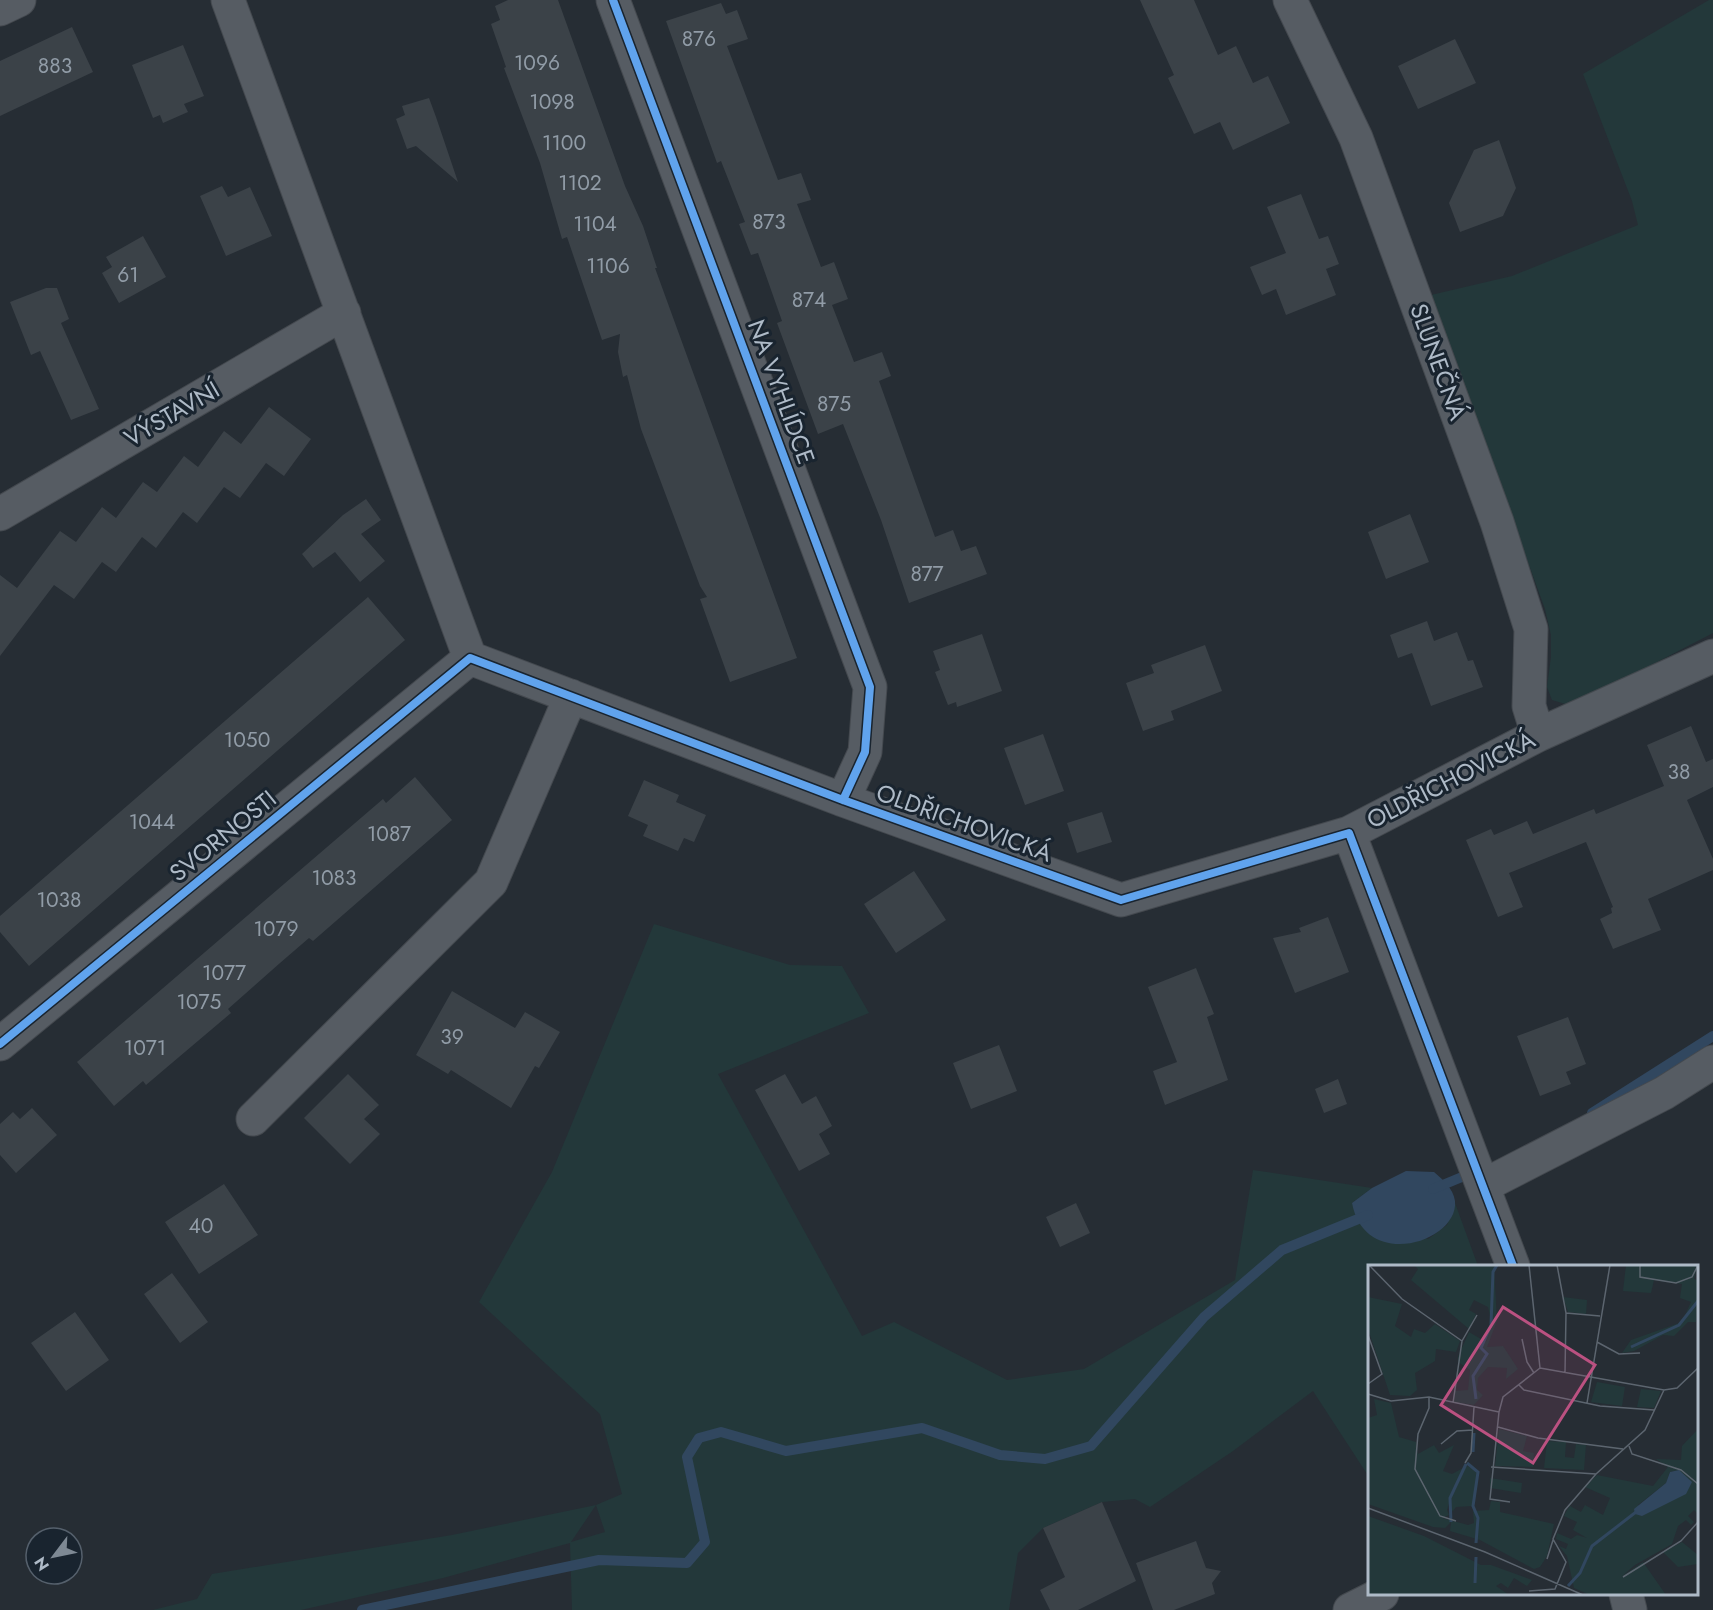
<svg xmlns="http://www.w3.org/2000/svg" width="1713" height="1610" viewBox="0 0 1713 1610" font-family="Jost,sans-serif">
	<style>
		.green { fill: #23383a; fill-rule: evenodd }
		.water { fill: #31475f }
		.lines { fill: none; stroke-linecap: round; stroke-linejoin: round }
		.stream { stroke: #31475f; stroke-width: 10 }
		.building { fill: #3b4248 }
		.street-casing { stroke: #44494f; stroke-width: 35 }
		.street { stroke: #565c63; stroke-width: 33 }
		.cycleway-casing { stroke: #19242f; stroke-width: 11 }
		.cycleway { stroke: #60a3ed; stroke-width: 8 }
		.labels { text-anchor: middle; stroke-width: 6; stroke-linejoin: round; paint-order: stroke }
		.number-label { font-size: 21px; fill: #919ca7 }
		.street-label { font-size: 24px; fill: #aebac7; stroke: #19242f }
		.inset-river { fill: none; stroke: #31475f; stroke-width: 3 }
		.inset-road { fill: none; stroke: #5c656f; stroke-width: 1.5 }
		.view { fill: #bb5181; fill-opacity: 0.15; stroke: #bb5181; stroke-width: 3 }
		.inset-edge { fill: none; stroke: #aebac7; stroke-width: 3 }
	</style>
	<rect width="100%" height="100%" fill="#262d34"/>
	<path class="green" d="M1709 0H1713V633L1572 706 1552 700 1547 687 1551 657V635L1545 609 1431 295 1512 276 1638 225 1632 201 1583 74Z
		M654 924 790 965 842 966 869 1013 718 1074 862 1336 894 1322 1007 1380 1084 1369 1235 1280 1253 1170 1372 1188 1352 1203 1428 1239 1447 1225 1455 1203 1478 1266H1370L1369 1477 1313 1391 1233 1451 1150 1507 1135 1499 1102 1502 1043 1528 1018 1553 1009 1610H572L570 1543 443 1578 301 1610H153L197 1599 212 1574 452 1535 596 1505 622 1494 600 1414 479 1302 552 1172ZM596 1505 605 1532 571 1542Z"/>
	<path class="water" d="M1406 1171 1434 1172C1443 1180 1453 1188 1455 1201 1459 1242 1365 1272 1352 1203L1372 1188Z"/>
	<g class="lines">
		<path class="stream" d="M1592 1113 1713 1036
			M1433 1189 1474 1172
			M362 1610 599 1560 687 1563 705 1542 687 1457 699 1438 721 1432 786 1451 922 1428 1000 1455 1045 1459 1091 1446 1204 1317 1282 1250 1368 1215"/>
	</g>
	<path class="building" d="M508 0H558L625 186 643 226 657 268H655L797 658 730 682 700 599 707 597 700 586 641 429 627 375 623 377 618 352 620 334 602 340 567 237 562 239 540 163 504 68 506 67 491 24 500 20 495 6Z
		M1140 0H1194L1218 55 1236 46 1253 83 1268 76 1290 123 1233 150 1220 122 1194 134 1168 78 1174 75Z
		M721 3 726 14 737 10 748 39 727 46 778 180 801 173 811 200 797 204 821 267 834 262 848 299 832 305 854 362 882 352 891 376 879 381 935 537 953 530 961 551 976 546 987 574 909 603 881 520 843 424 818 434 777 323 782 321 758 253 751 255 739 224 745 222 721 161 717 163 666 21Z
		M72 27 93 72 0 116V61Z
		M1455 39 1476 83 1418 109 1398 66Z
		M183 45 204 96 184 104 188 112 163 123 160 115 153 118 132 65Z
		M429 98 436 117 458 182 416 146 407 149 396 119 405 115 402 106Z
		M1499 140 1516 188 1503 216 1460 232 1449 203 1474 150Z
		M222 186 228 197 250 187 272 236 226 256 200 196Z
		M1301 194 1319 239 1328 236 1339 264 1326 269 1336 295 1286 315 1276 289 1262 295 1250 267 1286 253 1267 207Z
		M143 236 166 277 119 303 102 273 112 267 106 257Z
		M46 288H57L69 319 61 323 99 409 71 420 40 351 31 355 10 302Z
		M269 407 311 439 284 476 266 463 240 498 224 487 197 523 183 512 156 548 142 537 116 572 102 562 74 599 54 585 0 656V575L17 588 60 531 76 542 102 507 116 518 143 482 157 492 184 456 198 467 224 431 241 444Z
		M366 499 381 520 361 534 385 561 360 582 335 552 313 568 302 554 343 515Z
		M1410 514 1429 562 1386 579 1368 532Z
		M368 597 405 640 29 966 0 932V916Z
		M1427 621 1434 641 1457 632 1468 661 1473 660 1483 687 1431 706 1412 653 1398 658 1390 635Z
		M982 634 1002 691 957 707 956 702 948 705 935 672 940 670 933 651Z
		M1205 645 1222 691 1171 711 1174 720 1143 731 1126 683 1154 673 1151 665Z
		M1691 726 1706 762 1713 759V787L1687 800 1713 859V870L1648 899 1661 930 1613 949 1600 919 1612 913 1611 908 1613 907 1586 842 1509 873 1523 907 1498 917 1466 840 1491 829 1494 835 1527 821 1533 834 1594 809 1596 814 1664 786 1647 745Z
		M1043 734 1064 791 1025 805 1004 748Z
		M415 777 452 820 313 941 309 938 280 963 228 1009 231 1013 166 1068 146 1085 143 1081 114 1106 77 1062 383 799 386 803Z
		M644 780 679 795 676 802 706 815 694 842 684 838 678 851 643 836 648 825 628 816Z
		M1102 812 1112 842 1077 853 1067 823Z
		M914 871 946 920 896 953 864 904Z
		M1328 917 1349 972 1295 993 1273 938 1301 932 1299 928Z
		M1196 968 1214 1014 1207 1017 1228 1080 1165 1105 1153 1071 1177 1062 1148 987Z
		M452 991 515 1028 525 1012 560 1032 539 1068 535 1066 511 1108 451 1070 448 1074 416 1055Z
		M1568 1017 1586 1064 1566 1072 1571 1084 1540 1096 1517 1036Z
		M999 1045 1017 1091 971 1109 953 1063Z
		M348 1074 379 1105 364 1119 380 1134 350 1164 304 1118Z
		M785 1074 802 1104 816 1096 832 1126 819 1134 830 1154 799 1171 755 1090Z
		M1338 1079 1347 1104 1324 1113 1315 1089Z
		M32 1108 57 1135 16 1173 0 1155V1124L13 1112 20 1119Z
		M224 1184 258 1235 199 1274 165 1222Z
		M1076 1203 1090 1233 1060 1247 1046 1217Z
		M172 1273 208 1322 180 1343 144 1294Z
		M75 1312 109 1360 66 1391 31 1343Z
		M1102 1502 1136 1581 1078 1610H1050L1040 1590 1065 1577 1043 1528Z
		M1196 1541 1206 1568 1221 1571 1212 1583 1215 1594 1174 1610H1153L1136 1563Z"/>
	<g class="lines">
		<defs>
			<path id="street" d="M228 0 470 658
				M613 0 870 687 865 752 843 800
				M1290 0 1356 138 1497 522 1531 629 1529 706 1538 735
				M0 9 19 0
				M0 514 344 313
				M470 658 843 800 1121 900 1349 833 1538 735 1713 656
				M1349 833 1513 1266
				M0 1044 470 658
				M253 1119 491 882 571 696
				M1483 1186 1664 1093 1713 1062
				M1626 1594 1630 1610
				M1350 1610 1382 1594"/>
		</defs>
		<use href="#street" class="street-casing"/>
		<use href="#street" class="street"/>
		<defs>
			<path id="cycleway" d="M613 0 870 687 865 752 843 800
				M0 1044 470 658 843 800 1121 900 1349 833 1513 1266"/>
		</defs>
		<use href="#cycleway" class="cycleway-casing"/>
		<use href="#cycleway" class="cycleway"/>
	</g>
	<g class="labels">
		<g class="number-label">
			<text x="699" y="46">876</text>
			<text x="537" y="70">1096</text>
			<text x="55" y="73">883</text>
			<text x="552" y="109">1098</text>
			<text x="564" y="150">1100</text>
			<text x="580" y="190">1102</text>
			<text x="769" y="229">873</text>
			<text x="595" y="231">1104</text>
			<text x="608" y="273">1106</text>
			<text x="128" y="282">61</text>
			<text x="809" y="307">874</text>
			<text x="834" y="411">875</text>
			<text x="927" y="581">877</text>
			<text x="247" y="747">1050</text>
			<text x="1679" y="779">38</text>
			<text x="152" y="829">1044</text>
			<text x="389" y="841">1087</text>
			<text x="334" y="885">1083</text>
			<text x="59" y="907">1038</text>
			<text x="276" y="936">1079</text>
			<text x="224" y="980">1077</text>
			<text x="199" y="1009">1075</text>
			<text x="452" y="1044">39</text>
			<text x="145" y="1055">1071</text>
			<text x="201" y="1233">40</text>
		</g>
		<g class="street-label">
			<text transform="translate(1438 362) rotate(70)" y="8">SLUNEČNÁ</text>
			<text transform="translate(781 392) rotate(70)" y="8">NA VYHLÍDCE</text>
			<text transform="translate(172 414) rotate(-30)" y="8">VÝSTAVNÍ</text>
			<text transform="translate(1451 780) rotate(-27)" y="8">OLDŘICHOVICKÁ</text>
			<text transform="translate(964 823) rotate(20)" y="8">OLDŘICHOVICKÁ</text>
			<text transform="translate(223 836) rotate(-39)" y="8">SVORNOSTI</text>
		</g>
	</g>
	<g transform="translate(1368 1265)">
		<rect width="330" height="330" fill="#262d34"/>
		<path d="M46 0H136L126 1 129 56 119 82 135 81 150 104 138 114 139 103 120 102 110 113 109 125 115 130 106 140 86 137 87 126 100 125 102 105 90 97V92L101 67 118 77 124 59 120 42 106 35 101 45 108 49 101 64 43 15 50 4ZM258 0H330L326 14 330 15 328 57H320L306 71 295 70 266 86 254 88 263 75 314 57 323 37 312 33 314 19 286 15 283 28 255 26ZM0 32 34 39 27 61 43 72 46 64 57 68 67 59 92 76 88 87 68 84 67 96 47 108 49 125 42 131 22 130 0 64ZM195 32 219 35 218 49 200 47ZM229 117 257 122 254 141 223 137ZM273 124 293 126 286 143 269 142ZM6 134 23 138 31 172 48 177 50 189 66 180 71 188 86 180 75 206 84 209 99 201 109 206 105 241 88 242 85 246 81 244 83 232 79 245 81 250 74 253 100 260 106 258 105 246 121 245 123 236 132 237V247L186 259 179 291 172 302 166 304 112 275 82 266 83 257 77 263 65 262 0 239V153L9 150ZM131 164 159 171 155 186 166 188 165 202 127 201ZM330 164V249L326 245 320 251 326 257 323 260 318 255 310 261 304 279 267 300 253 312 275 297 298 330H222L206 323 199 291 191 281 198 284 200 279 188 274 189 268 203 274 209 270 219 273 205 265 209 257 196 251 199 245 202 241 213 247 217 240 235 250 242 233 217 222 229 210 285 221 300 202 288 194 313 195 314 181ZM311 205 274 251 270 240 298 218 302 207ZM179 176 198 177 197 192 206 193 208 179 218 180 216 205 176 203ZM122 213 154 218 153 228 122 223ZM0 251 56 271 113 300H123L164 315 159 321 146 313 140 323 133 318 128 321 141 330H0ZM314 277 330 290V299L310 302 295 287Z" fill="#23383a" fill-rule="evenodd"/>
		<path d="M311 205 324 217 318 229 274 251 267 249 266 244 298 218 302 207Z" fill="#31475f"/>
		<path class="inset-river" d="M263 82 311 60 330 36M108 134 105 111 119 89 113 83 123 60 125 7 129 0M105 187 106 168M99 198 110 207 105 241 110 253 108 278M83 257 82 233 98 199M107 318 108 292M200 321 212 308 224 281 268 247"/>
		<path class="inset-road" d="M1 0 34 34 94 76 85 138M161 0 172 103M189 0 198 48 197 108M272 0V12L308 18 324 12 330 0M198 48 232 51M0 70 14 109 0 119M154 74 159 97 166 108M94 76 109 50M229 77 251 89 272 88M172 103 296 125 309 123 330 103M151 120 156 125 232 141 286 145M0 129 23 136 61 132 131 147M61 132V143L50 169 47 204 72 251 88 256M219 138 242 0M130 162 170 173 255 184M73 179 89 166 105 165M261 181 264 189 313 205 330 219M97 198 103 188 106 142M123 202 228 209M142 237 122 234 131 147 135 132 172 103M0 243 117 287 215 330M179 294 185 275M255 312 313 276 330 257M161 326 187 324 198 297 185 274 197 245 228 209 277 165 296 125"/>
		<path class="view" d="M135 42 227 100 165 198 73 140Z"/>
		<rect width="330" height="330" class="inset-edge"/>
	</g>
	<g transform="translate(54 1556) rotate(238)"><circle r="28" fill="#19242f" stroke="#55606c" stroke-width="1.5"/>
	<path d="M0-4.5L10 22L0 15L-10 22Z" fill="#7e8994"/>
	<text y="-9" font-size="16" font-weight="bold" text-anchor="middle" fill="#aebac7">N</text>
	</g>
</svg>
